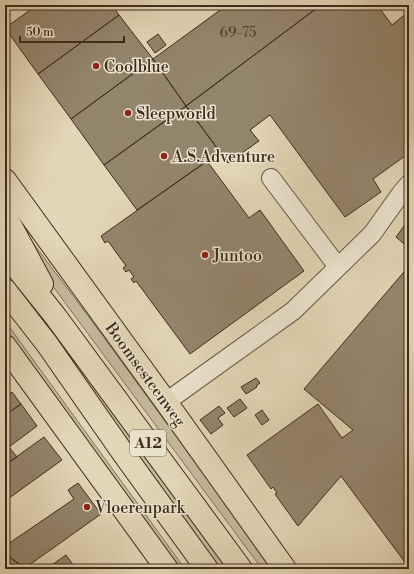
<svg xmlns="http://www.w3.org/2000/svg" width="414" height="574" viewBox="0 0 414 574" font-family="'Libre Bodoni',serif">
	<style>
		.green { fill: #c6b99c; stroke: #82735c }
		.building { fill: #93856c; stroke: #3d2d1b }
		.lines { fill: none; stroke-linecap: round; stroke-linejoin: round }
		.minor-casing { stroke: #665742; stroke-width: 20 }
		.major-casing { stroke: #3d2d1b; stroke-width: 24 }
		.highway-casing { stroke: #3d2d1b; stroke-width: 24 }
		.minor { stroke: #ece4d0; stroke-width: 18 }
		.major { stroke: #e2d6b6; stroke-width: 22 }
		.highway { stroke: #e2d6b6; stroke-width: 22 }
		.poi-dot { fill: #8f2418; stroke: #ece4d0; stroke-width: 1.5 }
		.labels { text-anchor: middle; stroke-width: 3; stroke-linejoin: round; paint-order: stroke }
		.number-label { font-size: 14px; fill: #52432f }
		.shield { fill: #ece4d0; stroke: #726451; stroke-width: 1 }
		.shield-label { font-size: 15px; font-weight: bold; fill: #3d2d1b }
		.poi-label { font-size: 16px; fill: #3d2d1b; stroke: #ece4d0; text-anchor: start }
		.street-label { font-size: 16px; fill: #3d2d1b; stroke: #ece4d0 }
	</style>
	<rect width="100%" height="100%" fill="#e2d6b6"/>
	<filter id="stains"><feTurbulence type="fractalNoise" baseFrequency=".005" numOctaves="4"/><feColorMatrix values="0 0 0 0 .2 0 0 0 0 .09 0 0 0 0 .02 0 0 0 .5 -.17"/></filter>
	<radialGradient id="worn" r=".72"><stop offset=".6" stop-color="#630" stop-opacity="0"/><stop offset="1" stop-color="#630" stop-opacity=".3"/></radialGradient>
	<path class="green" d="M14 218 86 313 273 569H262L46 277Z
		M5 268 40 314 227 569H220L37 320 5 279Z
		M5 321 185 569H176L5 334Z"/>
	<path class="building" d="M37 5H112L119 15 38 74 5 28Z
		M227 5H321L186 106 153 59Z
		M321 5H377L392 25 407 13 409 15V153L373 179 381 192 345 217 270 115 250 130 259 141 228 163 186 106Z
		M119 15 153 59 71 119 38 74Z
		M158 34 166 45 155 53 147 42Z
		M153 59 186 106 104 165 71 119Z
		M186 106 220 152 137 210 104 165Z
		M207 161 249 218 260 210 304 271 190 354 136 281 134 283 131 279 134 277 129 270 126 272 123 268 126 266 108 241 105 243 101 236Z
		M409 219V248L396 237Z
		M409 266V569H401L407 565 341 476 298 526 275 494 277 493 273 487 271 489 247 455 318 404 342 438 353 430 304 389Z
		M256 378 260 383 256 386 257 387 246 394 241 387Z
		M12 392 21 404 5 415V397Z
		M240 399 247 408 234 417 227 408Z
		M21 404 37 426 5 450V415Z
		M219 406 225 413 218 418 223 425 211 434 200 420Z
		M262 410 269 420 262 425 255 415Z
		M44 437 62 460 5 501V465Z
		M9 447 17 457 5 465V450Z
		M78 483 101 514 25 568 5 554V549L9 546 8 544 74 499 68 490Z
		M5 554 25 568 24 569H5Z
		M66 555 76 569H46Z"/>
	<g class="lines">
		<defs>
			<path id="minor" d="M271 178 338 267
				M166 402 293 311 372 234 402 192 409 184"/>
			<path id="major" d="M5 180 166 402 285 569
				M5 346 167 569"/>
			<path id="highway" d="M5 215 42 284
				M5 253 56 317 241 569
				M5 290 47 344 123 453 207 569"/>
		</defs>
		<use href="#minor" class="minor-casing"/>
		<use href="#major" class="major-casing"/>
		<use href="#highway" class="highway-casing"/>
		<use href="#minor" class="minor"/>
		<use href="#major" class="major"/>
		<use href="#highway" class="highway"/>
	</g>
	<g class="poi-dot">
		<circle cx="96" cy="66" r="4"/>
		<circle cx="128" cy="113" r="4"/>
		<circle cx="164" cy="156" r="4"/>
		<circle cx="205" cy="255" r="4"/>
		<circle cx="87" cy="507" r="4"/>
	</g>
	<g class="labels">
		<g class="number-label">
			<text x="238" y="37">69-75</text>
		</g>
		<rect class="shield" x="130" y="430" width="36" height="26" rx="3"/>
		<g class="shield-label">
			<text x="148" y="448">A12</text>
		</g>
		<g class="poi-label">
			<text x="104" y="72">Coolblue</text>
			<text x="136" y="119">Sleepworld</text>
			<text x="172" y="162">A.S.Adventure</text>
			<text x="213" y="261">Juntoo</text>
			<text x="95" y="513">Vloerenpark</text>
		</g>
		<g class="street-label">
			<text transform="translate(146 374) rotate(54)" y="6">Boomsesteenweg</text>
		</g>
	</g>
	<rect width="414" height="574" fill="none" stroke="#e2d6b6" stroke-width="20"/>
	<rect x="6" y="6" width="402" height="562" fill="none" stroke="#3d2d1b" stroke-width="2"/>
	<rect x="10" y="10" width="394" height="554" fill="none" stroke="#3d2d1b"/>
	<path d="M20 36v6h104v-6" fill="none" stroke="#3d2d1b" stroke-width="2"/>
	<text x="26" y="36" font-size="12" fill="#3d2d1b" stroke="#ece4d0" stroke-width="3" paint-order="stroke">50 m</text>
	<rect width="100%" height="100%" filter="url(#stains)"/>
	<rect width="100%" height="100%" fill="url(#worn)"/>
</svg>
